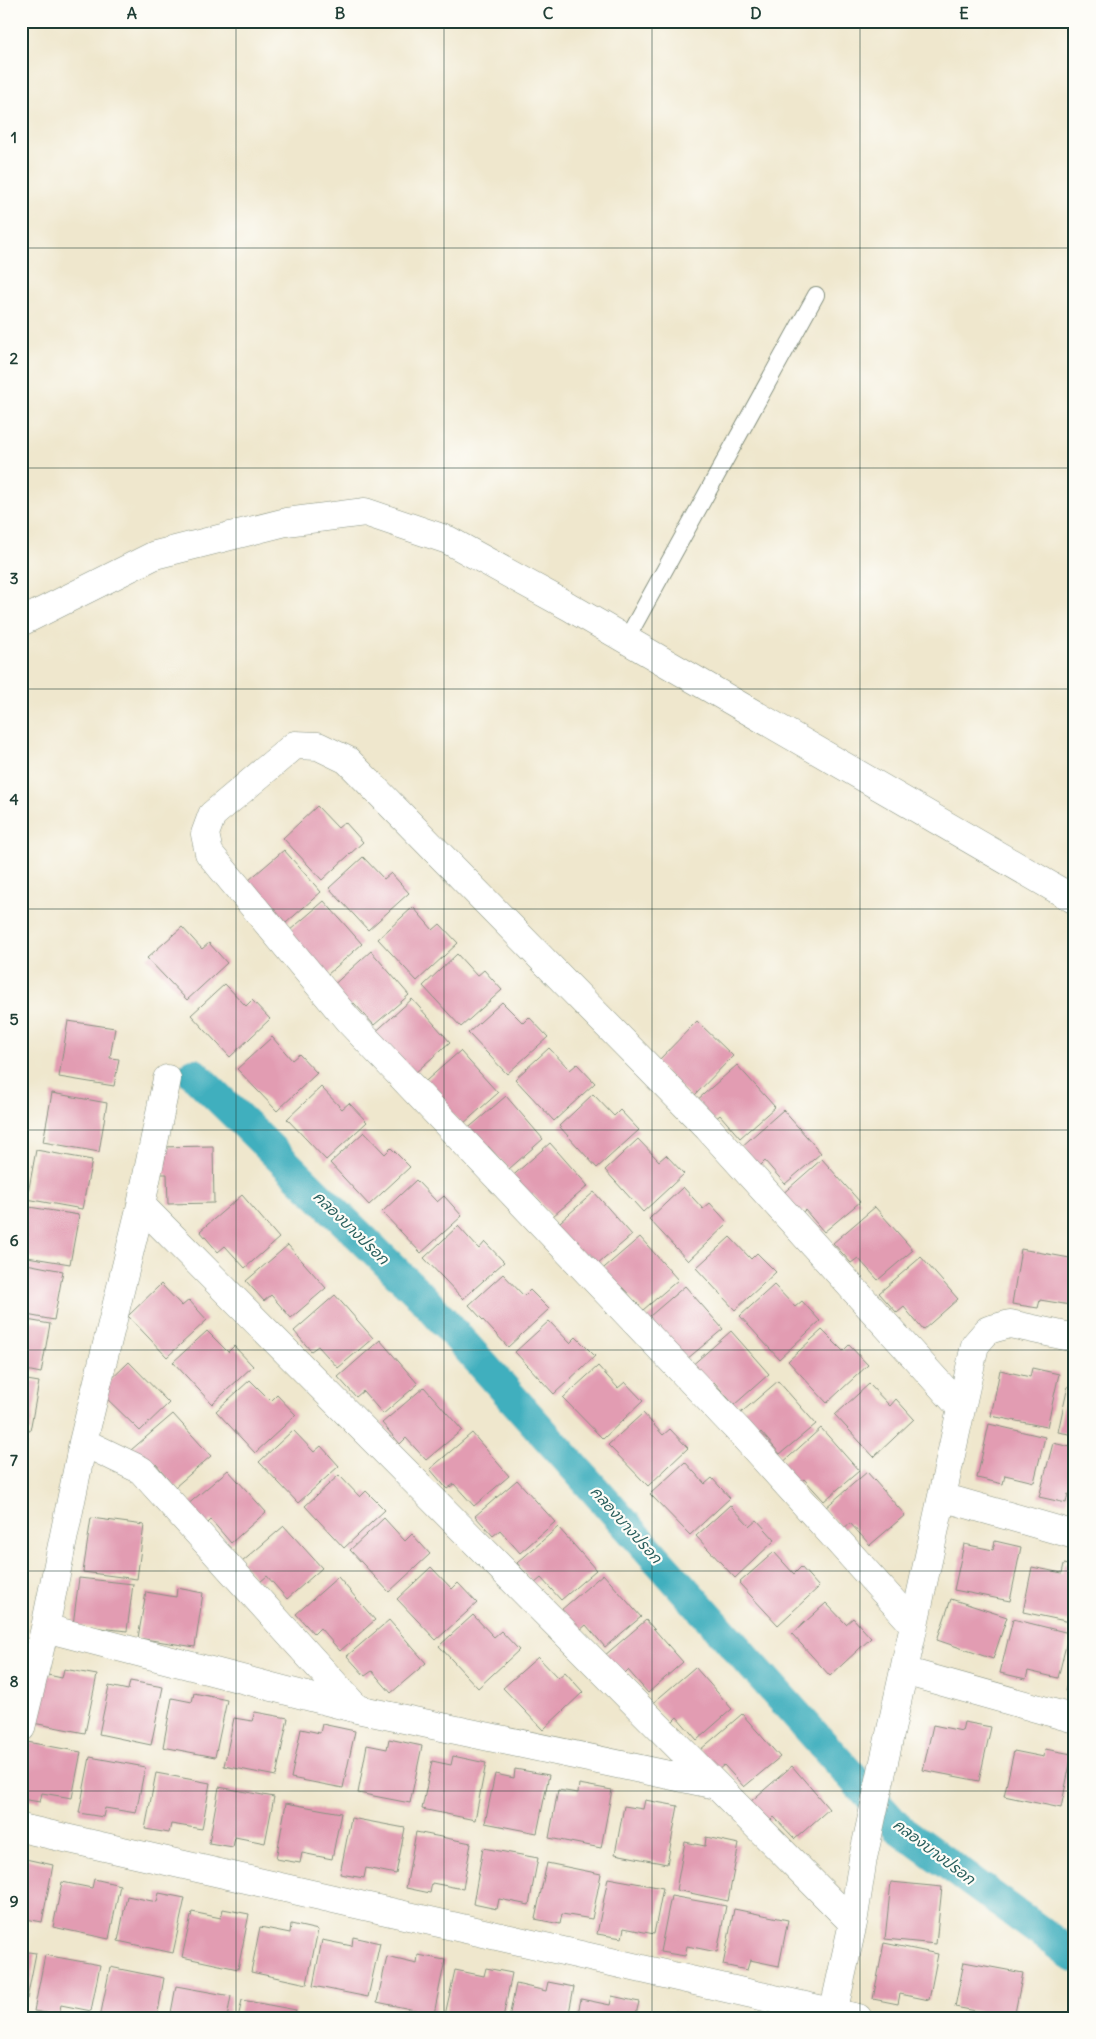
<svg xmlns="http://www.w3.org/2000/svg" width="1096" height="2039" viewBox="0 0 1096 2039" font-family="Delius,'Playpen Sans Thai',sans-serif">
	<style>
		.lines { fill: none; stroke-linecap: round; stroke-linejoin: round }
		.canal { stroke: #41afbe; stroke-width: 32 }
		.building { fill: #e29cb2 }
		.service-casing { stroke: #879280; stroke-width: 18 }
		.minor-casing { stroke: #879280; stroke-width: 29 }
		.service { stroke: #fff; stroke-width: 16 }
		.minor { stroke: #fff; stroke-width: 28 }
		.grid { fill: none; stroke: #1f3d34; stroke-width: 1; stroke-opacity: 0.55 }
		.labels { text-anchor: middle; stroke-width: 4.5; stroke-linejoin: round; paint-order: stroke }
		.water-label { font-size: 15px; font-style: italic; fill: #295f5d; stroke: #fdfcf7 }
		.neatline { fill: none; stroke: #1f3d34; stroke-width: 2 }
		.grid-label { font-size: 16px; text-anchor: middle; font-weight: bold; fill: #1f3d34 }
	</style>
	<rect width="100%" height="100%" fill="#fdfcf7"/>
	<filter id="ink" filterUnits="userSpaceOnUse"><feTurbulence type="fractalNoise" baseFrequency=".02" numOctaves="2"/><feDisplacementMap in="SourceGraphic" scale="10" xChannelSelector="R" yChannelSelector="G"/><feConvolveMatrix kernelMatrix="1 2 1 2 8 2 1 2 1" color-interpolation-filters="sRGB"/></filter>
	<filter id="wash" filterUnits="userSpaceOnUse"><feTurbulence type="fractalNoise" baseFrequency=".0096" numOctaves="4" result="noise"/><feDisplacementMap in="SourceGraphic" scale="20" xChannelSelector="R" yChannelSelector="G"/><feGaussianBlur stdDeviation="1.12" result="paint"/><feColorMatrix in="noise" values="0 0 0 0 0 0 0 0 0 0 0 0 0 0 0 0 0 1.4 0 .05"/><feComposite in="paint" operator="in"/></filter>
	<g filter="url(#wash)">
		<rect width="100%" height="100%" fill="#efe7cd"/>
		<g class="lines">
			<path class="canal" d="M194 1074 421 1296 897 1827 1075 1957"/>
		</g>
		<g id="blocks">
			<path class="building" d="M317 806 338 828 345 822 363 842 322 880 283 838Z
				M284 850 321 892 286 923 266 900 259 906 242 886Z
				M363 857 384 879 391 873 409 893 368 930 329 888Z
				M324 901 362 944 327 975 282 937Z
				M413 907 433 930 440 924 458 943 417 981 378 939Z
				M182 927 202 949 209 943 227 963 187 1000 147 958Z
				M371 951 409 995 374 1025 354 1003 347 1008 330 988Z
				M457 954 477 976 484 970 502 990 461 1027 423 986Z
				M225 984 246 1006 252 1000 270 1019 230 1057 191 1015Z
				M412 999 450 1042 415 1073 371 1036Z
				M502 1002 523 1023 529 1017 548 1037 507 1074 468 1033Z
				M68 1021 115 1028 110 1058 119 1059 114 1086 59 1077Z
				M697 1021 733 1056 692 1098 656 1063Z
				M272 1037 292 1060 299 1054 317 1073 277 1111 237 1069Z
				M549 1048 570 1070 577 1064 595 1083 554 1121 515 1079Z
				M460 1051 498 1093 463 1124 419 1087Z
				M737 1065 775 1107 740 1138 720 1115 713 1121 696 1101Z
				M321 1087 342 1109 349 1103 367 1122 326 1160 287 1119Z
				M52 1093 107 1103 99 1152 43 1142Z
				M593 1094 614 1116 620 1110 639 1130 597 1168 559 1126Z
				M506 1096 543 1139 509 1169 488 1146 482 1153 464 1132Z
				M783 1110 821 1153 785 1184 765 1161 759 1167 741 1147Z
				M364 1132 385 1154 391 1148 410 1167 369 1205 330 1163Z
				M638 1139 659 1161 666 1155 684 1174 643 1212 605 1170Z
				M550 1143 588 1186 553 1216 533 1194 526 1200 508 1180Z
				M213 1146 214 1203 168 1204 167 1174H158V1147Z
				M36 1150 92 1160 82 1209 27 1199Z
				M822 1159 860 1202 824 1232 805 1210 798 1216 780 1196Z
				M416 1180 437 1202 444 1196 462 1216 421 1253 382 1212Z
				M683 1187 703 1209 710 1203 728 1223 688 1261 649 1219Z
				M594 1192 632 1235 597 1265 552 1229Z
				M242 1195 279 1238 245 1268 225 1246 218 1252 200 1231Z
				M23 1206 79 1215 70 1264 21 1256Z
				M875 1207 913 1250 878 1280 858 1258 851 1263 833 1243Z
				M458 1226 479 1249 485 1242 504 1262 463 1299 424 1258Z
				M640 1237 678 1280 643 1310 622 1287 616 1293 598 1273Z
				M730 1237 751 1259 757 1253 776 1272 735 1310 696 1268Z
				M288 1245 326 1288 291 1318 271 1295 264 1301 246 1281Z
				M1021 1249 1075 1259V1276L1070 1305 1040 1300 1038 1308 1012 1304Z
				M921 1257 958 1299 923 1330 904 1307 897 1313 879 1293Z
				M21 1263 63 1271 54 1320 21 1314Z
				M503 1274 524 1296 530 1290 549 1309 508 1347 469 1305Z
				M161 1284 182 1306 189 1300 207 1320 167 1357 128 1316Z
				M774 1285 795 1307 802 1301 820 1321 779 1359 740 1316Z
				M685 1286 723 1329 687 1359 643 1322Z
				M335 1295 373 1338 338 1368 318 1346 311 1351 294 1331Z
				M21 1319 50 1324 41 1373 21 1369Z
				M549 1321 570 1343 576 1337 595 1356 554 1394 515 1352Z
				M822 1330 843 1351 849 1345 868 1365 827 1403 788 1361Z
				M207 1331 228 1352 234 1346 253 1366 212 1404 173 1362Z
				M731 1331 769 1374 734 1405 714 1382 707 1387 690 1367Z
				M380 1340 418 1384 383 1414 363 1391 356 1397 338 1377Z
				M129 1362 169 1403 140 1431 99 1391Z
				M598 1366 618 1388 625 1382 643 1401 603 1439 563 1398Z
				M1032 1368 1059 1374 1047 1427 991 1416 1000 1370 1030 1377Z
				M21 1379 39 1382 30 1431 21 1430Z
				M250 1380 271 1401 277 1395 296 1415 255 1453 216 1411Z
				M778 1381 816 1424 780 1454 761 1432 754 1438 736 1417Z
				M869 1384 890 1406 896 1399 914 1419 874 1457 835 1415Z
				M1068 1386 1075 1388V1435L1058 1432Z
				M424 1387 462 1430 426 1460 406 1438 400 1444 382 1423Z
				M643 1413 663 1435 670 1429 688 1448 648 1486 608 1445Z
				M173 1414 211 1456 175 1487 156 1464 149 1470 131 1450Z
				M989 1424 1045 1437 1034 1482 1005 1475 1003 1484 977 1478Z
				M821 1428 859 1471 824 1501 804 1479 797 1485 780 1465Z
				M293 1430 314 1452 321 1446 339 1466 298 1503 259 1462Z
				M472 1433 509 1476 474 1506 454 1484 447 1489 430 1469Z
				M21 1436 28 1437 22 1467H21Z
				M1053 1443 1075 1448V1496L1068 1494 1066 1503 1039 1497Z
				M685 1462 705 1484 712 1478 730 1498 690 1535 650 1494Z
				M228 1470 266 1512 231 1543 211 1520 205 1526 186 1506Z
				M867 1472 905 1515 870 1545 850 1523 843 1529 825 1508Z
				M339 1475 360 1497 366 1491 385 1510 344 1548 305 1506Z
				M517 1480 555 1522 520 1553 500 1530 493 1536 475 1516Z
				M730 1505 750 1526 757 1520 775 1540 735 1578 696 1536Z
				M91 1518 144 1525 137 1579 83 1572Z
				M384 1518 405 1541 412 1534 430 1554 389 1592 350 1550Z
				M284 1526 322 1568 287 1599 267 1576 260 1582 242 1562Z
				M558 1527 596 1570 561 1600 541 1578 534 1584 517 1563Z
				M995 1541 1021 1547 1010 1601 954 1590 964 1544 993 1550Z
				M774 1552 794 1574 801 1567 819 1587 778 1625 739 1583Z
				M1064 1564 1075 1566V1623L1023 1612 1032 1567 1062 1573Z
				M431 1567 452 1589 458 1583 477 1603 436 1640 397 1599Z
				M603 1574 641 1617 605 1647 586 1625 579 1631 561 1610Z
				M338 1577 375 1620 340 1651 320 1628 314 1634 296 1614Z
				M79 1578 133 1584 127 1631 73 1625Z
				M177 1588 203 1593 195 1647 138 1638 146 1592 176 1597Z
				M951 1599 1007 1617 993 1659 937 1640Z
				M826 1603 846 1624 853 1618 871 1638 830 1676 792 1634Z
				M473 1615 494 1637 501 1631 519 1650 478 1688 439 1646Z
				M1013 1619 1069 1633 1058 1678 1028 1671 1026 1679 1000 1673Z
				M389 1620 426 1663 391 1693 372 1671 365 1676 347 1656Z
				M646 1620 683 1662 648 1693 628 1670 622 1676 604 1656Z
				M538 1657 558 1678 565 1672 583 1692 543 1730 503 1688Z
				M1074 1660H1075V1693L1065 1691Z
				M695 1667 732 1709 697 1740 677 1717 671 1723 653 1703Z
				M64 1669 97 1675 85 1733 33 1723 43 1674 62 1678Z
				M130 1681 163 1687 151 1745 99 1734 109 1686 128 1690Z
				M194 1693 227 1700 215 1757 163 1747 172 1698 192 1702Z
				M255 1712 288 1718 276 1776 224 1766 234 1718 252 1721Z
				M742 1714 780 1757 744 1787 724 1765 717 1771 700 1750Z
				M964 1722 991 1727 979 1781 923 1770 933 1725 962 1731Z
				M322 1724 355 1731 343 1788 291 1778 301 1729 320 1733Z
				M389 1739 422 1746 410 1803 358 1793 367 1745 387 1749Z
				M27 1742 81 1752 72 1798 42 1793 40 1802 21 1799V1771Z
				M1045 1749 1072 1754 1061 1808 1004 1796 1014 1751 1044 1757Z
				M453 1756 486 1763 475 1820 422 1809 432 1761 451 1765Z
				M90 1757 145 1767 136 1813 105 1808 103 1817 79 1813Z
				M792 1766 829 1809 795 1839 774 1817 768 1823 750 1802Z
				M515 1769 549 1775 537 1833 485 1823 495 1774 514 1778Z
				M156 1773 210 1783 202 1829 171 1824 169 1833 145 1829Z
				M579 1784 612 1790 601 1848 549 1838 558 1790 578 1793Z
				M219 1787 274 1797 265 1843 235 1837 233 1847 209 1843Z
				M645 1800 678 1806 667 1864 615 1854 624 1806 643 1809Z
				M286 1803 341 1813 332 1859 302 1853 300 1863 276 1859Z
				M351 1818 405 1828 396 1874 366 1868 364 1878 340 1874Z
				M416 1832 471 1843 463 1889 432 1883 430 1893 406 1888Z
				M706 1837 739 1844 728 1901 676 1890 685 1842 705 1846Z
				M483 1848 538 1858 529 1905 499 1899 497 1909 473 1904Z
				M21 1858 53 1865 42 1922 21 1918Z
				M547 1863 601 1874 592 1919 562 1914 560 1924 535 1919Z
				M608 1878 663 1888 654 1934 624 1928 622 1938 597 1934Z
				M94 1879 120 1885 109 1939 53 1927 62 1882 92 1888Z
				M891 1882 942 1887 936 1944 885 1939Z
				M159 1893 185 1898 173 1953 118 1941 127 1896 157 1902Z
				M671 1896 726 1906 717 1952 687 1946 685 1956 660 1952Z
				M223 1909 249 1914 238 1969 182 1957 192 1912 221 1918Z
				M734 1909 788 1920 779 1966 750 1960 747 1970 723 1965Z
				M291 1924 318 1930 307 1984 251 1972 260 1927 290 1933Z
				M353 1937 380 1943 368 1997 313 1986 322 1940 352 1946Z
				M884 1943 938 1954 929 2000 900 1994 898 2004 873 1999Z
				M21 1951 36 1953 27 1999 21 1998Z
				M45 1955 100 1965 91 2011 61 2005 59 2015 34 2011Z
				M418 1955 445 1960 434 2014 377 2002 387 1957 417 1964Z
				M964 1962 1023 1973 1014 2018H985L986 2013 955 2007Z
				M110 1967 164 1978 157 2018H100Z
				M486 1968 512 1973 503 2018H457L445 2015 455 1970 484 1976Z
				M548 1982 574 1987 568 2018H509L516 1984 546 1991Z
				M176 1986 231 1996 227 2018H170Z
				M612 1996 639 2002 635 2018H577L581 1999 610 2005Z
				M242 2000 296 2010 294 2018H238Z
				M675 2011 702 2017V2018H674Z"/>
		</g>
	</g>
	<g filter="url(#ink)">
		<use href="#blocks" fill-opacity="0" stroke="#879280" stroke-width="1"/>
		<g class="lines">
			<defs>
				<path id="service" d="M626 640 816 295"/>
				<path id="minor" d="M21 622 155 555 286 522 365 512 448 540 568 606 1075 900
					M141 1205 853 1923
					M83 1442 141 1470 357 1709
					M942 1497 1075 1535
					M914 1625 739 1431 348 1020 209 853 205 834 212 815 295 745 318 746 347 760 708 1128 961 1408
					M45 1628 357 1709 716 1785
					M904 1671 1075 1719
					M21 1728 45 1628 83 1442 141 1205 167 1079
					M21 1828 858 2018
					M832 2018 853 1923 863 1858 975 1345 988 1330 1010 1324 1075 1338"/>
			</defs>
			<use href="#service" class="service-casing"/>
			<use href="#minor" class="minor-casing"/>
			<use href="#service" class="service"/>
			<use href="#minor" class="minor"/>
		</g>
	</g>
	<path class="grid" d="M236 21V2018M444 21V2018M652 21V2018M860 21V2018M21 248H1075M21 468H1075M21 689H1075M21 909H1075M21 1130H1075M21 1350H1075M21 1571H1075M21 1791H1075"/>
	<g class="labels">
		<g class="water-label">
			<text transform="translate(351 1228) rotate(44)" y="5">คลองบางปรอก</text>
			<text transform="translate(626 1525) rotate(48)" y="5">คลองบางปรอก</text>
			<text transform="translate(934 1852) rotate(37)" y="5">คลองบางปรอก</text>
		</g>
	</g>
	<rect width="1096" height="2039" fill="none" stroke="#fdfcf7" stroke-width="55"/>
	<rect x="28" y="28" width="1040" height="1984" class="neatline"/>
	<g class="grid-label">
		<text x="132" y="19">A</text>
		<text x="340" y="19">B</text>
		<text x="548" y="19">C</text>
		<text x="756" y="19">D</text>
		<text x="964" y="19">E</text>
		<text x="14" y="143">1</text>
		<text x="14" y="364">2</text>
		<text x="14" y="584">3</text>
		<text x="14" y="805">4</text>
		<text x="14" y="1025">5</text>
		<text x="14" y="1246">6</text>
		<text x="14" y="1466">7</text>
		<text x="14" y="1687">8</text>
		<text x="14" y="1907">9</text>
	</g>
</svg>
